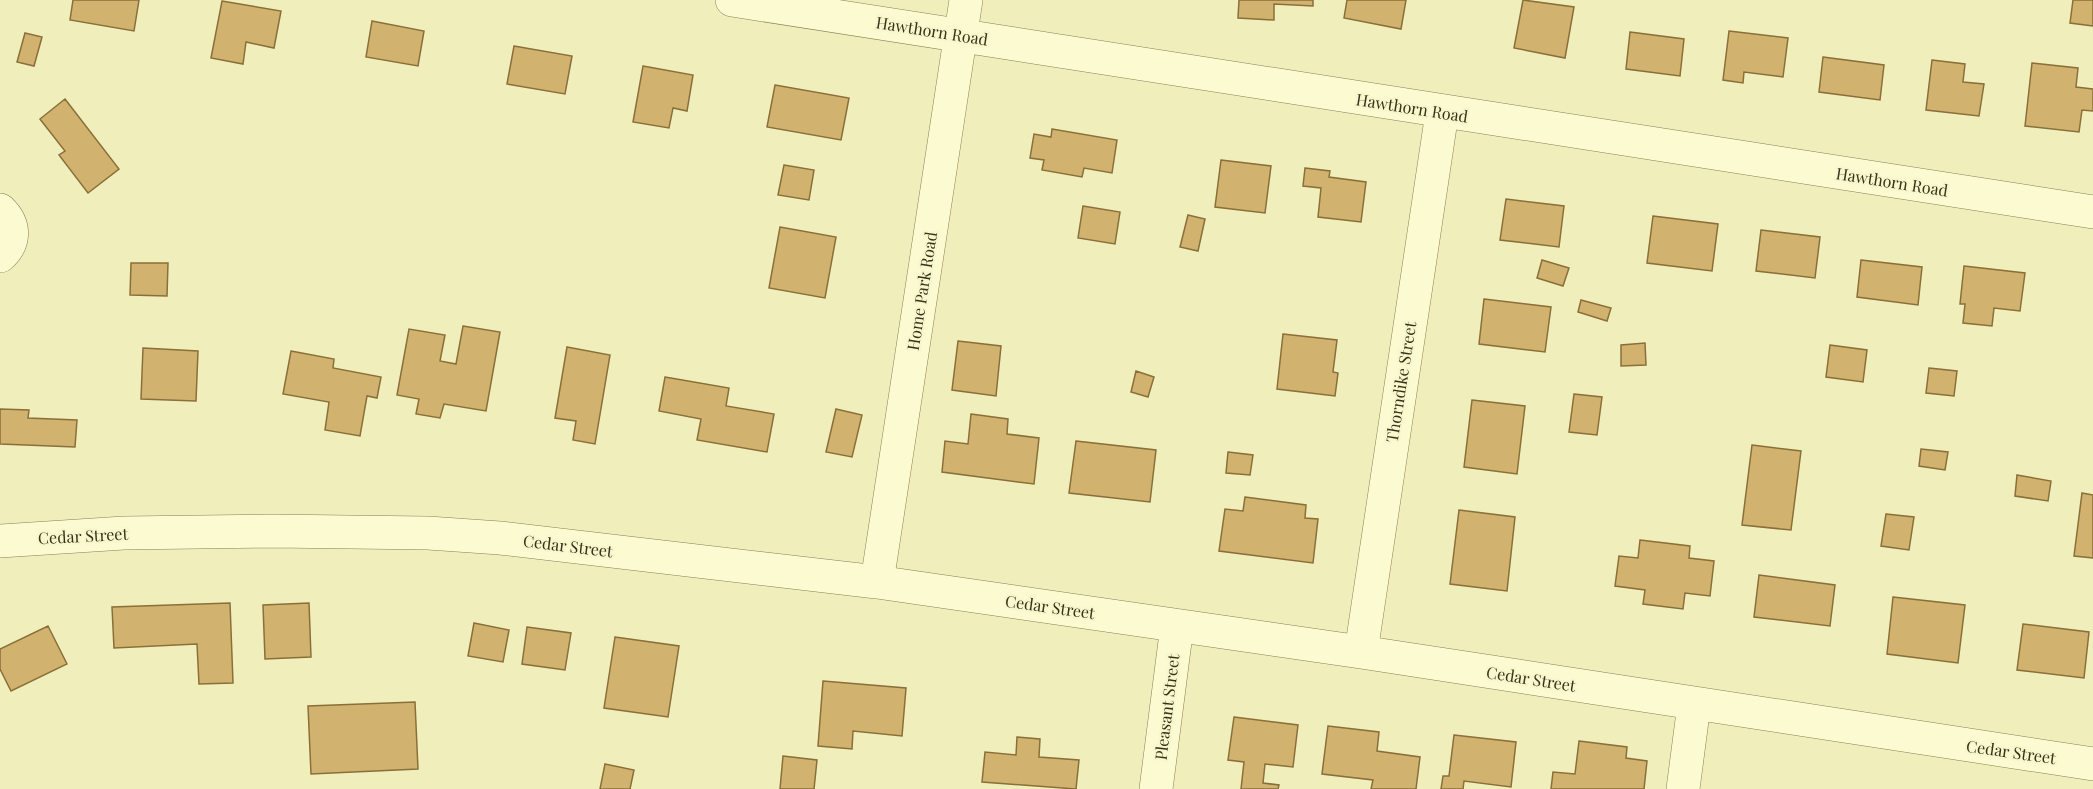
<svg xmlns="http://www.w3.org/2000/svg" width="2093" height="789" viewBox="0 0 2093 789" font-family="'Playfair Display',serif">
	<style>
		.building { fill: #d1b36f; stroke: #8a6f39; stroke-width: 1.5 }
		.lines { fill: none; stroke-linecap: round; stroke-linejoin: round }
		.minor-casing { stroke: #897f55; stroke-width: 34 }
		.minor { stroke: #fbfad0; stroke-width: 33 }
		.labels { text-anchor: middle; stroke-width: 4.5; stroke-linejoin: round; paint-order: stroke }
		.street-label { font-size: 16px; fill: #37301b; stroke: #f7f7cc }
	</style>
	<rect width="100%" height="100%" fill="#f0efbc"/>
	<path class="building" d="M73 0H139L134 31 70 20Z
		M1239 0H1313V6L1274 4V20L1238 18Z
		M1347 0H1406L1401 29 1344 18Z
		M1523 0 1574 7 1565 58 1514 48Z
		M2073 0H2093V26L2070 23Z
		M222 1 281 11 274 48 246 42 243 64 211 58Z
		M372 21 424 31 418 66 366 57Z
		M1729 31 1788 38 1783 77 1744 72 1743 83 1723 80Z
		M1630 32 1684 39 1680 76 1626 69Z
		M25 33 42 37 34 66 17 62Z
		M514 46 572 56 565 94 507 84Z
		M1823 57 1884 65 1880 100 1819 92Z
		M1932 60 1965 64 1963 82 1984 84 1979 116 1926 110Z
		M2032 63 2078 68 2076 87 2093 89V111L2082 110 2079 132 2025 126Z
		M643 66 693 75 687 111 673 108 669 128 633 122Z
		M775 85 849 98 841 140 767 127Z
		M65 99 119 169 88 193 59 155 65 151 40 119Z
		M1052 129 1117 140 1112 173 1084 168 1082 177 1042 170 1044 160 1030 158 1034 134 1051 137Z
		M1221 160 1271 166 1265 213 1215 207Z
		M784 165 814 170 809 200 778 195Z
		M1305 168 1330 171 1329 177 1366 182 1361 222 1318 217 1321 188 1303 186Z
		M1506 199 1564 206 1559 247 1500 240Z
		M1083 206 1120 212 1115 244 1078 238Z
		M1188 215 1205 219 1198 251 1180 247Z
		M1653 216 1718 224 1712 271 1647 263Z
		M780 227 836 237 825 298 769 288Z
		M1761 230 1820 237 1815 278 1756 271Z
		M1542 260 1569 268 1563 286 1537 278Z
		M1861 260 1922 267 1918 305 1857 297Z
		M131 263H168L167 296 130 295Z
		M1964 266 2025 273 2020 311 1994 308 1992 326 1963 323 1965 304H1960Z
		M1484 299 1551 307 1545 352 1479 344Z
		M1581 300 1611 308 1607 321 1578 312Z
		M463 326 500 332 486 411 444 404 440 418 416 414 419 399 397 395 409 329 445 335 440 361 456 364Z
		M1283 334 1337 340 1333 372 1338 373 1335 396 1277 389Z
		M958 341 1001 346 996 396 952 390Z
		M1645 343 1646 365 1621 366V345Z
		M1830 345 1867 350 1863 382 1826 377Z
		M567 347 610 355 595 444 573 440 576 421 555 418Z
		M143 348 198 351 196 401 141 399Z
		M291 351 334 359 333 368 381 377 377 398 367 396 360 436 325 430 329 402 283 394Z
		M1929 368 1957 371 1954 396 1926 393Z
		M1136 371 1154 377 1148 397 1131 392Z
		M665 377 729 388 726 406 774 414 767 452 697 440 701 419 659 411Z
		M1574 394 1602 397 1597 435 1569 432Z
		M1472 400 1525 406 1517 474 1464 467Z
		M0 409 29 410 28 418 77 420 75 447 0 444Z
		M836 409 862 415 852 457 826 452Z
		M971 414 1008 419 1007 434 1039 438 1034 484 942 472 945 441 968 444Z
		M1076 441 1156 450 1150 502 1069 493Z
		M1752 445 1801 451 1791 530 1742 525Z
		M1921 449 1948 452 1945 470 1919 466Z
		M1228 452 1253 455 1250 475 1226 473Z
		M2017 475 2051 481 2048 501 2015 496Z
		M2082 493 2093 495V558L2074 556Z
		M1245 497 1306 505 1305 518 1318 519 1313 563 1219 551 1225 509 1243 511Z
		M1459 510 1515 517 1507 591 1450 584Z
		M1886 514 1914 517 1909 550 1881 546Z
		M1640 540 1690 546 1689 558 1714 561 1710 596 1685 593 1683 609 1643 604 1645 590 1615 586 1619 556 1638 558Z
		M1759 575 1835 585 1830 626 1754 617Z
		M1893 597 1965 605 1958 663 1887 654Z
		M230 603 233 683 199 684 197 644 114 648 112 607Z
		M309 603 311 657 265 659 263 605Z
		M474 623 509 630 503 662 468 656Z
		M2023 624 2089 632 2084 678 2017 670Z
		M48 626 67 664 11 691 0 669V649Z
		M527 627 571 633 565 670 522 664Z
		M615 637 679 646 668 717 604 708Z
		M823 681 906 688 902 736 853 731 852 749 818 746Z
		M415 702 418 769 311 774 308 706Z
		M1234 717 1298 725 1293 767 1265 764 1263 783 1279 785 1278 789H1241L1244 762 1228 760Z
		M1328 726 1379 732 1377 751 1420 757 1416 789H1371L1373 780 1322 774Z
		M1454 735 1516 742 1511 787 1464 781 1463 789H1441L1443 776H1449Z
		M1017 737 1040 739 1039 757 1079 760 1076 789 982 782 985 752 1016 755Z
		M1579 741 1627 747 1626 758 1647 761 1644 789H1551L1553 772 1575 774Z
		M783 756 817 760 814 789H780Z
		M605 764 634 770 630 789H600Z"/>
	<g class="lines">
		<defs>
			<path id="minor" d="M732 0 2093 212
				M0 210C15 224 16 242 0 256
				M0 541 124 533 272 531 428 533 500 538 877 582 1361 652 2093 764
				M877 582 966 0
				M1361 652 1442 113
				M1156 789 1177 626
				M1683 789 1694 705"/>
		</defs>
		<use href="#minor" class="minor-casing"/>
		<use href="#minor" class="minor"/>
	</g>
	<g class="labels">
		<g class="street-label">
			<text transform="translate(932 31) rotate(9)" y="6">Hawthorn Road</text>
			<text transform="translate(1412 108) rotate(9)" y="6">Hawthorn Road</text>
			<text transform="translate(1892 182) rotate(9)" y="6">Hawthorn Road</text>
			<text transform="translate(922 291) rotate(-81)" y="6">Home Park Road</text>
			<text transform="translate(1401 382) rotate(-81)" y="6">Thorndike Street</text>
			<text transform="translate(83 536) rotate(-3)" y="6">Cedar Street</text>
			<text transform="translate(568 546) rotate(7)" y="6">Cedar Street</text>
			<text transform="translate(1050 607) rotate(8)" y="6">Cedar Street</text>
			<text transform="translate(1531 679) rotate(9)" y="6">Cedar Street</text>
			<text transform="translate(1167 707) rotate(-83)" y="6">Pleasant Street</text>
			<text transform="translate(2011 752) rotate(8)" y="6">Cedar Street</text>
		</g>
	</g>
</svg>
